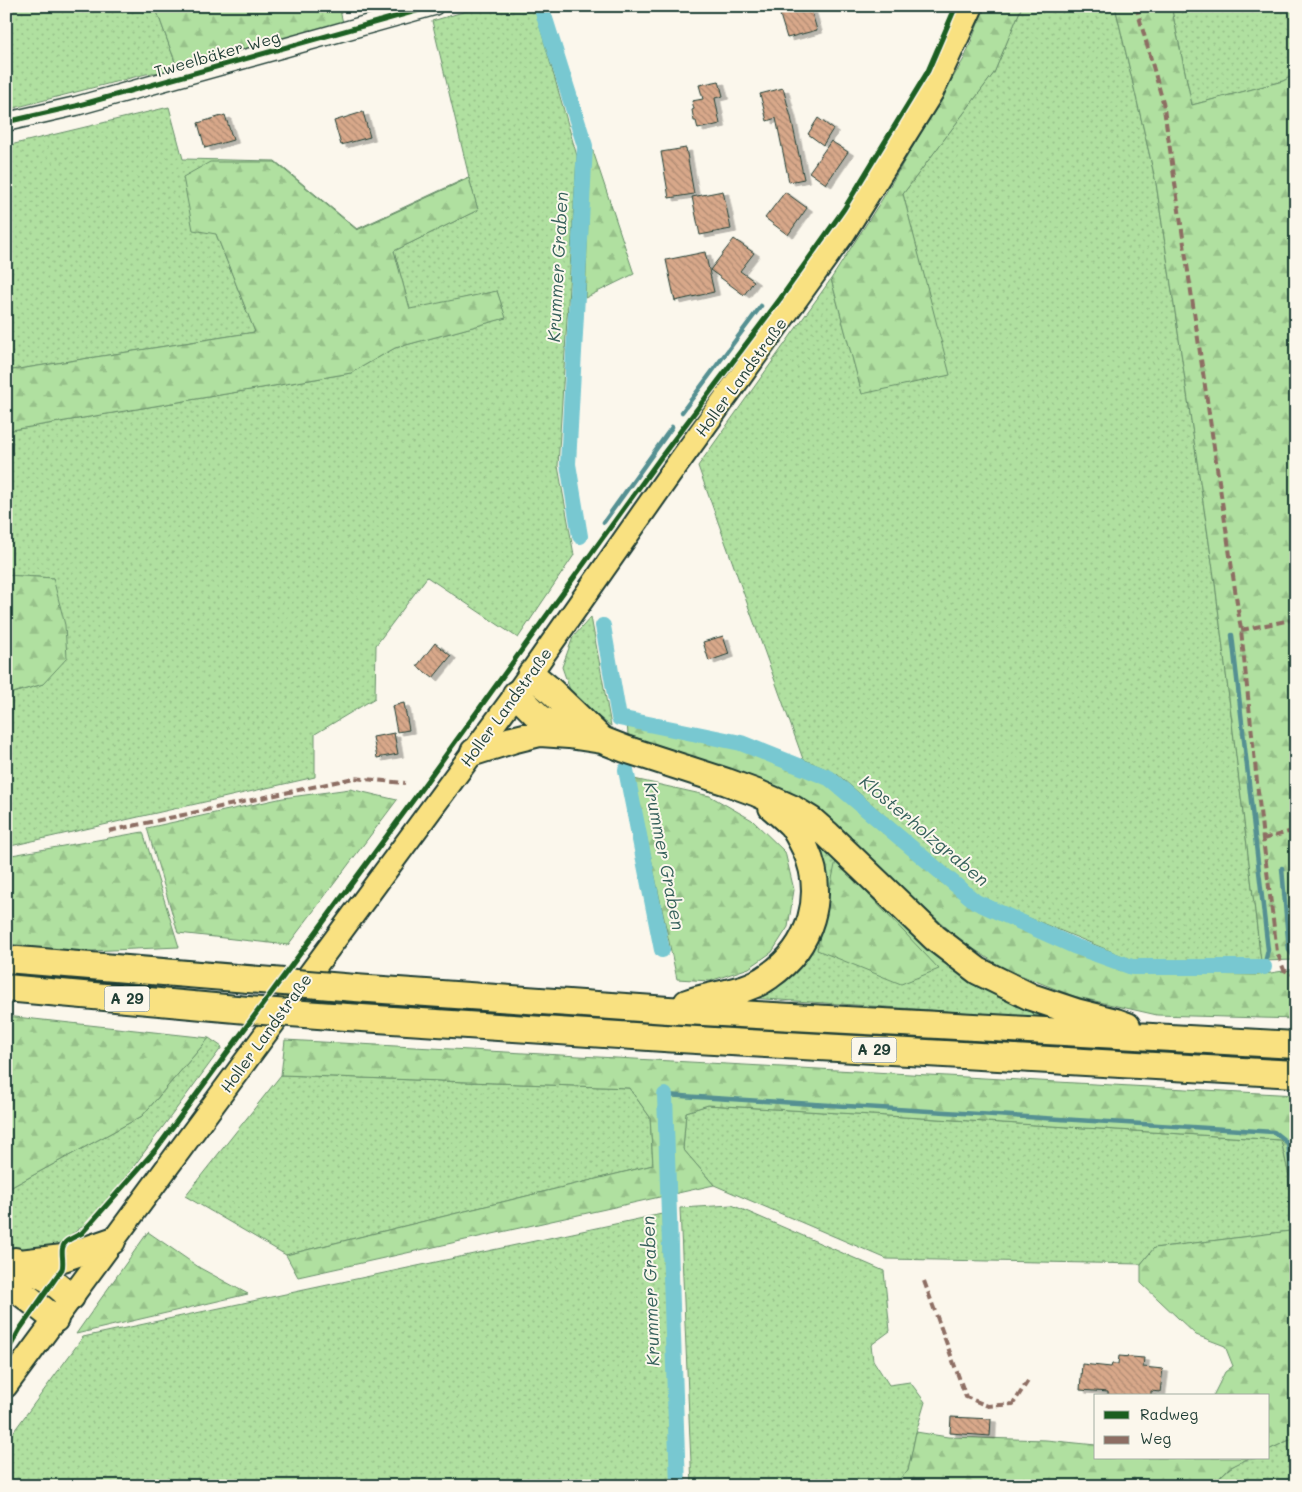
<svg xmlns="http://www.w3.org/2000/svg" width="1302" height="1492" viewBox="0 0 1302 1492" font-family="Mali,sans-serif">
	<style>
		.grass { fill: url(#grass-dots); stroke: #688e6a }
		.forest { fill: url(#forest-firs); stroke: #688e6a }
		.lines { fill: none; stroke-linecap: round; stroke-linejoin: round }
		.stream { stroke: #549092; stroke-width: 4.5 }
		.canal { stroke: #78c8d1; stroke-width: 16 }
		.building { fill: url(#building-back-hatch); stroke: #1f3d34; filter: url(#shadow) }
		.minor-casing { stroke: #1f3d34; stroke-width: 21 }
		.major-casing { stroke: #1f3d34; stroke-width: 26 }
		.highway-casing { stroke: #1f3d34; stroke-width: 30 }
		.minor { stroke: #fbf7ec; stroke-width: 18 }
		.major { stroke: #f9e181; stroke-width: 22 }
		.highway { stroke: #f9e181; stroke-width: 26 }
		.highway-bridge-casing { stroke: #1f3d34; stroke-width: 30; stroke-linecap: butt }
		.highway-bridge { stroke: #f9e181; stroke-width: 26 }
		.quiet { stroke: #8d6e63; stroke-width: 4; stroke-dasharray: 8 4; stroke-linecap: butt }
		.cycleway-casing { stroke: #fbf7ec; stroke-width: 8 }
		.cycleway { stroke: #1b5e20; stroke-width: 5 }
		.labels { text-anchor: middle; stroke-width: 4; stroke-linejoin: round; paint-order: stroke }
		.shield { fill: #fbf7ec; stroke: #61756b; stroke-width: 1 }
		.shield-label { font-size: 15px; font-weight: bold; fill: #1f3d34 }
		.street-label { font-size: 16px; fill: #1f3d34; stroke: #fbf7ec }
		.water-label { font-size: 18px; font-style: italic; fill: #35605b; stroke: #fbf7ec }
	</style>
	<defs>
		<pattern id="grass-dots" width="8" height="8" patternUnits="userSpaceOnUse" patternTransform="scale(1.25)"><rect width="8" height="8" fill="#b0e0a0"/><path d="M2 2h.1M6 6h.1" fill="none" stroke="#97c18a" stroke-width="1.8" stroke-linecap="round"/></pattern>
		<pattern id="forest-firs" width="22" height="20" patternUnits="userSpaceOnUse" patternTransform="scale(1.25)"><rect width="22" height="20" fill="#b0e0a0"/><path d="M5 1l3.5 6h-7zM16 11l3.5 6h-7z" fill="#97c18a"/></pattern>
		<pattern id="building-back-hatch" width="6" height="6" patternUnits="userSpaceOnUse" patternTransform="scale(1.25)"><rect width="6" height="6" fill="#d8a88a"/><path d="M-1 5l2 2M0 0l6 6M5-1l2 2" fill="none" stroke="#af8a72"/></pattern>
		<filter id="shadow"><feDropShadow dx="5.5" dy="3" stdDeviation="0" flood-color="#0004"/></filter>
	</defs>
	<rect width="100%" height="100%" fill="#fbf7ec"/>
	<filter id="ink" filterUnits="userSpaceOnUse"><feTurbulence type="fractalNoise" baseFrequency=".02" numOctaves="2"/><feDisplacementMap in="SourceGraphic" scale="10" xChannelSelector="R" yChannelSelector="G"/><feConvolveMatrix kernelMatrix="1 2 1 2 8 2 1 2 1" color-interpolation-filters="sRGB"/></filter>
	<g filter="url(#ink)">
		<path class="grass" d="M6 6H155L178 70 146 74 6 110Z
			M484 6H534L577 156 558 466 574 555 518 638 427 577 376 645 375 698 315 734V777L6 847V695L43 684 53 578 6 575V431L351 373 395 348 505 318 497 291 410 310 394 251 478 210 469 178 357 230 275 162 216 234 255 332 6 371V146L169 107 183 159 275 161 357 229 469 177 432 21Z
			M1022 6H1115L1156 183 1215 583 1261 961H1135L978 897 837 774 803 759 698 466 831 279 862 393 949 375 903 194 994 73Z
			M1171 6H1296V74L1283 81 1192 105Z
			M591 617 611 726 589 710 570 690 562 667 573 637Z
			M804 829 1065 1019 750 998 812 942Z
			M209 1038 222 1047 97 1216 50 1250 25 1253 6 1246V1190L142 1116Z
			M281 1075 629 1088 650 1117 653 1165 286 1255 185 1196Z
			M708 1105 1281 1140 1289 1176 1291 1231 1154 1248 1141 1264 887 1259 714 1185 683 1149 686 1112Z
			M732 1205 884 1271 890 1331 871 1345 873 1360 889 1385 910 1382 925 1402 916 1432 908 1471 892 1486H692L680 1208Z
			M662 1214 672 1486H6V1442L83 1337Z
			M1296 1437V1486H1211C1232 1465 1238 1458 1268 1458V1450Z"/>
		<path class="forest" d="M155 6H339L343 23 178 70Z
			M985 6H1022L994 73 903 194 950 375 862 394 831 279 881 201 965 57Z
			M1115 6H1171L1192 105 1283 81 1296 74V960L1261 961 1215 583 1156 183Z
			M591 145 634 274 585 298Z
			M210 162H275L357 230 469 178 478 210 394 251 410 309 497 291 506 318 395 348 351 373 6 431V371L255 332 216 234 193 230 183 177Z
			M6 575 53 578 65 625 67 658 43 684 6 695Z
			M627 722 739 748 828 784 975 909 1128 973 1258 975 1296 969V1019L1157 1015 1073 996 1003 968 963 942 923 907 840 828 788 792 704 760 628 735Z
			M634 779 710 796 752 820 785 852 794 890 788 927 772 952 749 968 710 981 677 979Z
			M350 789 397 800 288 945 178 933 147 828 283 798Z
			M143 832 179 947 68 952 6 945V856Z
			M836 860 939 969 901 984 817 950Z
			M6 1016 209 1038 142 1116 6 1190Z
			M285 1040 1296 1095V1437L1268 1450V1396H1213L1225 1372 1233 1366 1225 1346 1196 1335 1141 1283V1264L1154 1248 1290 1231 1289 1176 1281 1140 708 1105 686 1112 683 1149 714 1185 298 1277 286 1255 653 1165 650 1117 629 1088 281 1075Z
			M148 1232 200 1268 248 1294 76 1334Z
			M916 1432 948 1437 1046 1440 1096 1445V1458H1249L1229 1468 1211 1486H892L908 1471Z"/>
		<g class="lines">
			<path class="stream" d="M682 412 761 306
				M604 522 672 427
				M1232 635 1268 950 1264 967
				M1282 868 1289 950 1296 959
				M665 1095 1274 1132 1288 1143 1296 1209"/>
			<path class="canal" d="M541 6 585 146 568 464 580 536
				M603 626 619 718 741 743 829 778 976 902 1074 946 1132 967H1264
				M626 770 662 950
				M665 1095 678 1486"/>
		</g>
		<path class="building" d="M810 6 817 30 787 38 780 15Z
			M719 81 723 96 715 98 720 124 698 129 696 121H694L692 110 694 109 692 101 703 99 699 85Z
			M783 88 791 117 804 179 789 182 776 118 767 121 760 94Z
			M363 112 370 137 341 145 334 121Z
			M225 115 233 140 205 148 198 123Z
			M818 118 833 129 823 145 808 134Z
			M831 141 848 152 826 184 809 172Z
			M686 148 694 194 669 198 661 152Z
			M723 191 731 229 700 235 692 197Z
			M785 192 807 208 788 235 765 218Z
			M734 239 754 253 740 271 754 281 744 295 710 270Z
			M705 252 714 292 675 301 666 260Z
			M723 636 729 654 709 661 703 642Z
			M435 643 451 656 433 678 417 666Z
			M404 703 409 730 397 732 392 706Z
			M394 733 398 754 377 758 373 737Z
			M1119 1356 1144 1358 1143 1367 1163 1369 1160 1392 1151 1391V1396H1108V1392L1080 1390 1082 1364 1111 1367 1112 1364H1118Z
			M951 1417 991 1419 990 1436 950 1433Z"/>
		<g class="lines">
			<defs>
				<path id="minor" d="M6 122 76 106 434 6"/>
				<path id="major" d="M6 1386 516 694 666 480 844 233 932 92 972 6"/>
				<path id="highway" d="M531 674 549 689 602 740
					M516 694 539 717 566 734
					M474 752 512 740 540 733 569 735 602 740 625 749 727 782 757 793 793 809 811 820 828 835 935 938 978 971 1031 997 1076 1012 1116 1022 1127 1026
					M6 959 272 981
					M6 988 247 1010
					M355 988 668 1010 1296 1045
					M687 1003C714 993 745 994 769 976 811 947 827 895 805 848 801 840 797 832 792 825 786 819 779 813 772 807
					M332 1016 679 1039 1296 1074
					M15 1261 52 1281 71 1297
					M20 1263 63 1258 112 1241
					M6 1281 55 1319"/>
			</defs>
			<use href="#minor" class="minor-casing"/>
			<use href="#major" class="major-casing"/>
			<use href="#highway" class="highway-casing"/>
			<use href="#minor" class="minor"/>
			<use href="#major" class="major"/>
			<use href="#highway" class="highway"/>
			<defs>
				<path id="highway-bridge" d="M272 981 355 988
					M247 1010 332 1016"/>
			</defs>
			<use href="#highway-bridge" class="highway-bridge-casing"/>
			<use href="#highway-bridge" class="highway-bridge"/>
			<path class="quiet" d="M1136 6 1163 102 1241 630 1263 839 1277 952 1284 970 1296 976
				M1241 630 1296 619
				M109 831 354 778 405 783
				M1263 839 1296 830
				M924 1281 966 1397 988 1406 1013 1404 1028 1381"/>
			<defs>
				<path id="cycleway" d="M6 122 76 106 434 6
					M6 1354 20 1329 62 1269C65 1260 58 1248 67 1241 71 1238 77 1236 82 1233L157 1148 414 799 661 457 780 299 844 209 928 71 956 6"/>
			</defs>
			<use href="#cycleway" class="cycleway-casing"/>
			<use href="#cycleway" class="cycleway"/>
		</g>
	</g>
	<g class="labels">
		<g class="shield">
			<rect x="104.5" y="986.5" width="45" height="25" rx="4"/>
			<rect x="851.5" y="1037.5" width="45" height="25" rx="4"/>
		</g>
		<g class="shield-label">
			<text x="127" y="1004">A 29</text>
			<text x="874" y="1055">A 29</text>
		</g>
		<g class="street-label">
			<text transform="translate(217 54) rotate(-16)" y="6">Tweelbäker Weg</text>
			<text transform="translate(741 377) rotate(-54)" y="6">Holler Landstraße</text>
			<text transform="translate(506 707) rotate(-54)" y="6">Holler Landstraße</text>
			<text transform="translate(266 1033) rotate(-54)" y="6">Holler Landstraße</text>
		</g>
		<g class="water-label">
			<text transform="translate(558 267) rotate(-87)" y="6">Krummer Graben</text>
			<text transform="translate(924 831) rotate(40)" y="6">Klosterholzgraben</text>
			<text transform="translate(664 856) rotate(79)" y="6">Krummer Graben</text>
			<text transform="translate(651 1291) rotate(-92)" y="6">Krummer Graben</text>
		</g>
	</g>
	<rect width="1302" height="1492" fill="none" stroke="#fbf7ec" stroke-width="25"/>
	<rect x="12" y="12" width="1277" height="1467" fill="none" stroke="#1f3d34" stroke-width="2" filter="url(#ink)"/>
	<rect x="1094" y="1394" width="175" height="65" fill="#fbf7ec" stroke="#a3ada2"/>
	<rect x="1104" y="1411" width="25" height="8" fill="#1b5e20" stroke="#a3ada2"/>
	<text x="1140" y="1420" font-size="15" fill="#1f3d34">Radweg</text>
	<rect x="1104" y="1436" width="25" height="8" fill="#8d6e63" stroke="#a3ada2"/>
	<text x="1140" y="1444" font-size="15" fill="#1f3d34">Weg</text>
</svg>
